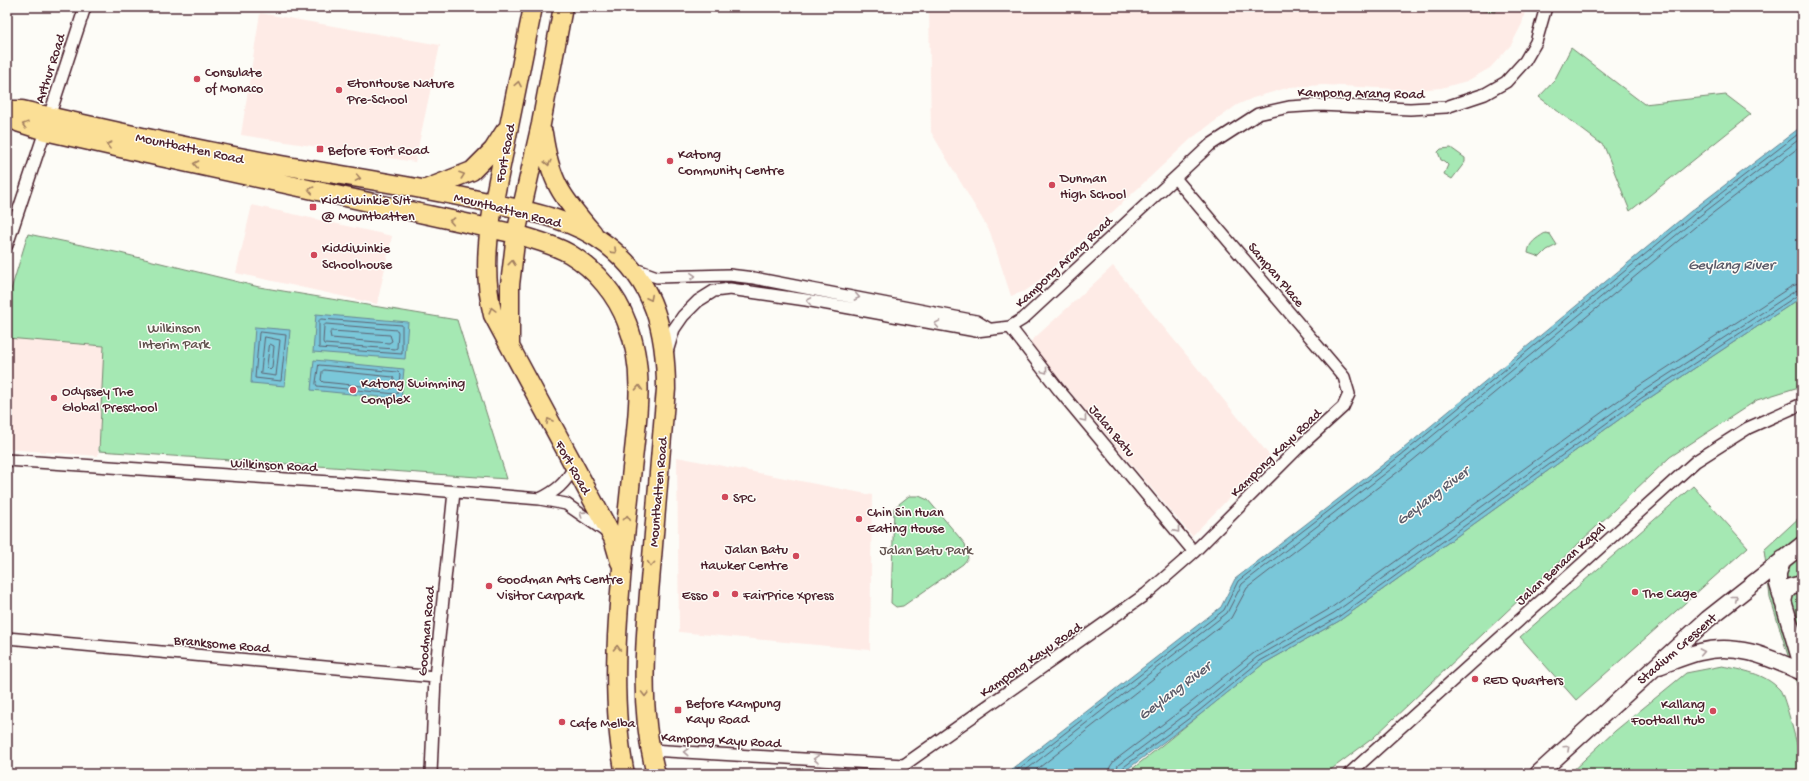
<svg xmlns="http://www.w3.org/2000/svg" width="1809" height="781" viewBox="0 0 1809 781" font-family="'Gochi Hand',sans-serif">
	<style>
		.built { fill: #feebe6 }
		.green { fill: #a5e8b3; stroke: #78846f }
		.water { fill: #7ac7d9; stroke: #678493 }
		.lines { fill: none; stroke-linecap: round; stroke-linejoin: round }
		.shore { stroke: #5d6271; stroke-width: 1 }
		.street-casing { stroke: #4a1f2b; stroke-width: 14 }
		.secondary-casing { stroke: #4a1f2b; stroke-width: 19 }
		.primary-casing { stroke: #4a1f2b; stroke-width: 21 }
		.street { stroke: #fdfcf7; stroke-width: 11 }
		.secondary { stroke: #fdfcf7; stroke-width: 16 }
		.primary { stroke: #fbdf96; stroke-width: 18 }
		.oneway { stroke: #a27f60 }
		.oneway2 { stroke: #ac999b }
		.poi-dot { fill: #d1495b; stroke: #fdfcf7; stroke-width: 1.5 }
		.labels { text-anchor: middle; stroke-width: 3; stroke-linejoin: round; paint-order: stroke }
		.street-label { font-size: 14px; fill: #4a1f2b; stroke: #fdfcf7 }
		.poi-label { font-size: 14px; fill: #4a1f2b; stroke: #fdfcf7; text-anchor: start }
		.park-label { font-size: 14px; fill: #61514d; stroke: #fdfcf7 }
		.water-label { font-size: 15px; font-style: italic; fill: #5b5a68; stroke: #fdfcf7 }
	</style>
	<rect width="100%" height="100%" fill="#fdfcf7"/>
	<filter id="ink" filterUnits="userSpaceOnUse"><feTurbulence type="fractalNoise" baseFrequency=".025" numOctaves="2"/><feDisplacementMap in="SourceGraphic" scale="8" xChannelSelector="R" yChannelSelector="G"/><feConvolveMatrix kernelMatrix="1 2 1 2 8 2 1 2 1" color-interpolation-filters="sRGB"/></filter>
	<g filter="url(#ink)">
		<path class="built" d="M929 7H1526L1522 24 1511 45 1490 68 1467 81 1441 88 1414 90 1324 85 1290 87 1253 98 1237 105 1192 138 1034 285 1025 291 1011 296 990 232 931 132Z
			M260 13 440 45 415 162 241 135Z
			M252 205 392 236 377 304 236 273Z
			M1113 266 1270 456 1192 536 1029 343Z
			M7 338 105 346 98 456 7 449Z
			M677 457 872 495 870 650 679 632Z"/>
		<path class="green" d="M1443 7H1495V12Z
			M1571 48 1644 104 1726 95 1751 114 1630 211 1604 146 1539 97 1554 81Z
			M1451 148 1465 158V162L1452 179 1444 174 1448 165 1444 161 1441 160 1438 152 1441 149Z
			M1545 233 1550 234 1557 245 1547 250 1540 257 1528 253C1529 242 1536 239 1545 233Z
			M28 234 120 253 259 287 457 320 507 479 99 451 104 346 7 338V303Z
			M1802 297V386L1757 400 1670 457 1373 738 1325 774H1126L1263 664 1339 621 1642 403Z
			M1693 486 1748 547 1576 700 1520 637Z
			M909 496H919L928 500 965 544 968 558 963 564 903 606 896 607 891 603 894 508Z
			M1802 515V701L1770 597 1764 550Z
			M1722 666C1742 670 1765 673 1780 690 1785 696 1799 752 1802 764V774H1569L1615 731 1686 673Z"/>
		<path class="water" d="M1802 126V297L1642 403 1339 621 1263 664 1201 714 1121 774H1006L1221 607 1235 579 1403 449 1691 211Z
			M316 314 408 322 405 359 313 352Z
			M255 327 290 330 285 386 251 383Z
			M314 360 404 369 401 399 311 390Z"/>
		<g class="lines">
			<path class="shore" d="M321 319 402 325V354L319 348V321Z
				M326 324 397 330 398 332 397 348 395 349 324 344 323 342 324 326Z
				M332 331 390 335 392 341 389 343 331 338 330 333Z
				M261 332 286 335 281 381 255 378 259 333Z
				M265 337 280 340 276 376 261 374Z
				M270 344 274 346 272 368 270 370 267 367Z
				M319 365 398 372 400 374 398 393 396 394 317 386 316 384Z
				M324 370 393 377 394 379 393 387 391 389 323 382 321 380 322 372Z
				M1012 774 1224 610 1238 581 1405 452 1694 214 1802 131
				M1021 774 1227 613 1242 584 1408 456 1697 218 1802 137
				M1031 774 1231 618 1247 588 1412 461 1701 222 1802 145
				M1108 774 1110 767 1114 761 1192 702 1254 653 1331 608 1633 390 1792 286 1802 283
				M1115 774 1118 765 1196 707 1257 657 1334 613 1637 395 1795 291 1802 289
				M1120 774 1121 769 1199 711 1260 661 1337 618 1640 399 1798 295 1802 294"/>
			<defs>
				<path id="street" d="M49 117 85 7
					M7 245 45 131
					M632 268 657 277 729 275 754 278 976 321 989 329
					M1010 327 1059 390 1194 552
					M667 352 674 329 683 316 698 301 714 291 730 289 806 300 976 331 1010 327 1023 319 1210 145 1258 114 1289 107 1319 105 1410 109 1446 107 1485 94 1506 82 1525 61 1536 42 1546 7
					M7 460 375 485 540 499 566 504 605 531
					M540 499C556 491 565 484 574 467
					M7 638 435 677
					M650 750 904 765 1146 594 1194 552 1298 448 1343 407 1349 394 1344 377 1175 178
					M431 774 435 677 454 492
					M1349 774 1696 461 1748 428 1802 404"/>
				<path id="secondary" d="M1783 559 1778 573V584L1802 665
					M1783 602 1785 593 1790 587 1802 584
					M1659 666C1673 661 1687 655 1700 652 1737 642 1770 658 1802 672
					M1538 774 1708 619 1802 545"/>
				<path id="primary" d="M533 7C524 52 515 97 506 141 495 198 478 257 493 315L613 538 620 562
					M7 110H22C108 130 194 149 281 165 347 176 413 186 478 200 522 210 571 217 607 245 655 282 666 332 666 389 661 445 657 501 652 558 646 630 637 703 656 774
					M7 116 20 123 45 131 147 154 516 234C534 240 553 244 570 254 595 269 617 295 627 323 647 372 636 427 631 478 622 571 606 683 625 774
					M543 133C550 181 561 196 593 233
					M426 189 472 171 493 150 505 131
					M510 344V285L516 234 541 124 563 7"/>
			</defs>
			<use href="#street" class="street-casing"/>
			<use href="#secondary" class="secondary-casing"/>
			<use href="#primary" class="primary-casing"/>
			<use href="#street" class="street"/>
			<use href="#secondary" class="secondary"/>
			<use href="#primary" class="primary"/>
		</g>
		<defs><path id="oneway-chevron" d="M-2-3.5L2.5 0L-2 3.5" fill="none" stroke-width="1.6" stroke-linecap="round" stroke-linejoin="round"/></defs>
		<g class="oneway">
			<use href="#oneway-chevron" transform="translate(518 84) rotate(-79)"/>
			<use href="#oneway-chevron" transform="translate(25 125) rotate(-163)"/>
			<use href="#oneway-chevron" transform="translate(109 145) rotate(-166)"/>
			<use href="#oneway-chevron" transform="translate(548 163) rotate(76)"/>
			<use href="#oneway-chevron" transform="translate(196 164) rotate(-169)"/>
			<use href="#oneway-chevron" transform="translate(462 175) rotate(-19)"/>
			<use href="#oneway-chevron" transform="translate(358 178) rotate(10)"/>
			<use href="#oneway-chevron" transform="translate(311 190) rotate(-168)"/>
			<use href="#oneway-chevron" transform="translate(452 221) rotate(-168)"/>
			<use href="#oneway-chevron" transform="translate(614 251) rotate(43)"/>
			<use href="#oneway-chevron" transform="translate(512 263) rotate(-84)"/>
			<use href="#oneway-chevron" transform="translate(650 298) rotate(63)"/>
			<use href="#oneway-chevron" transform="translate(492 310) rotate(-105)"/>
			<use href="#oneway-chevron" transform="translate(639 388) rotate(-88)"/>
			<use href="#oneway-chevron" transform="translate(549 421) rotate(-119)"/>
			<use href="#oneway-chevron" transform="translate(627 518) rotate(-85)"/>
			<use href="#oneway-chevron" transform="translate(651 564) rotate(95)"/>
			<use href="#oneway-chevron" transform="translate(617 648) rotate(-88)"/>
			<use href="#oneway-chevron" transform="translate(645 694) rotate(90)"/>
		</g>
		<g class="oneway2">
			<use href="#oneway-chevron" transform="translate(693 276) rotate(-3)"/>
			<use href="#oneway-chevron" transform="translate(857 297) rotate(11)"/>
			<use href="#oneway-chevron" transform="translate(809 301) rotate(-170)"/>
			<use href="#oneway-chevron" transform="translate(937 324) rotate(-170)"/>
			<use href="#oneway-chevron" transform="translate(1045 371) rotate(52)"/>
			<use href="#oneway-chevron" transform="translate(1084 419) rotate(50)"/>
			<use href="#oneway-chevron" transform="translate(582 514) rotate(-147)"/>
			<use href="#oneway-chevron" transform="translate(1177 530) rotate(51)"/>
			<use href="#oneway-chevron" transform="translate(1735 598) rotate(-39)"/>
			<use href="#oneway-chevron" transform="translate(1702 652) rotate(-11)"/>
			<use href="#oneway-chevron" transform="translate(1567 748) rotate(-43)"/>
			<use href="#oneway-chevron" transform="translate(686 752) rotate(-177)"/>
			<use href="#oneway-chevron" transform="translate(816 759) rotate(-177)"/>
		</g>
	</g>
	<g class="poi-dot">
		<circle cx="197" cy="79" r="4"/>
		<circle cx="339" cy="90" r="4"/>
		<rect x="316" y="145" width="8" height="8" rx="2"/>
		<circle cx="670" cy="161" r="4"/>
		<circle cx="1052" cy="185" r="4"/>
		<rect x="309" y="203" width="8" height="8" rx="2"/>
		<circle cx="314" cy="255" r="4"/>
		<circle cx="353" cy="390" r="4"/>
		<circle cx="54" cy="398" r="4"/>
		<circle cx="725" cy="497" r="4"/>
		<circle cx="859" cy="519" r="4"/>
		<circle cx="796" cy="556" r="4"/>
		<circle cx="489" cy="586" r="4"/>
		<circle cx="1635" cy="592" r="4"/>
		<circle cx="716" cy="594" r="4"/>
		<circle cx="735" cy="594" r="4"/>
		<circle cx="1475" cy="679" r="4"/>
		<rect x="674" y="706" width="8" height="8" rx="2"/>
		<circle cx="1713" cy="711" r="4"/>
		<circle cx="562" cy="722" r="4"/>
	</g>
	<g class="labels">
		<g class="street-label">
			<text transform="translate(49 68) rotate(-72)" y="5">Arthur Road</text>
			<text transform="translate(1361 92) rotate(1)" y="5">Kampong Arang Road</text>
			<text transform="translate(190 147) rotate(12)" y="5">Mountbatten Road</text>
			<text transform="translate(504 153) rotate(-79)" y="5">Fort Road</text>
			<text transform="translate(508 209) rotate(14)" y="5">Mountbatten Road</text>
			<text transform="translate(1063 261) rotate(-43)" y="5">Kampong Arang Road</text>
			<text transform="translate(1277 274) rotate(50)" y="5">Sampan Place</text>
			<text transform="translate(1113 430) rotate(50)" y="5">Jalan Batu</text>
			<text transform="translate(1275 452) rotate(-44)" y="5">Kampong Kayu Road</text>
			<text transform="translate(274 464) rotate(3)" y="5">Wilkinson Road</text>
			<text transform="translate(574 467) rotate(61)" y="5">Fort Road</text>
			<text transform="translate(657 492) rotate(-85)" y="5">Mountbatten Road</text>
			<text transform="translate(1560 563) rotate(-42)" y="5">Jalan Benaan Kapal</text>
			<text transform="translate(425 631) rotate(-85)" y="5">Goodman Road</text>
			<text transform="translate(222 643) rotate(5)" y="5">Branksome Road</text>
			<text transform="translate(1676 648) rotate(-41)" y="5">Stadium Crescent</text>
			<text transform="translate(1030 659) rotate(-35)" y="5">Kampong Kayu Road</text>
			<text transform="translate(721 739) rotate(3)" y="5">Kampong Kayu Road</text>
		</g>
		<g class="poi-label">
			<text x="205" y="76">Consulate<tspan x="205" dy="16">of Monaco</tspan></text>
			<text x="347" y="87">EtonHouse Nature<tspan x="347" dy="16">Pre-School</tspan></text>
			<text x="328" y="154">Before Fort Road</text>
			<text x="678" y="158">Katong<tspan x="678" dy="16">Community Centre</tspan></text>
			<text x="1060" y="182">Dunman<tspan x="1060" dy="16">High School</tspan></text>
			<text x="321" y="204">KiddiWinkie S/H<tspan x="321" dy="16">@ Mountbatten</tspan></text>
			<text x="322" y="252">KiddiWinkie<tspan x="322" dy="16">Schoolhouse</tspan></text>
			<text x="361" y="387">Katong Swimming<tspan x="361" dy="16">Complex</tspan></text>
			<text x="62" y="395">Odyssey The<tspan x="62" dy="16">Global Preschool</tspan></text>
			<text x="733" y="502">SPC</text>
			<text x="867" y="516">Chin Sin Huan<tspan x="867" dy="16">Eating House</tspan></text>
			<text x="788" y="553" text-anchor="end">Jalan Batu<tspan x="788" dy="16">Hawker Centre</tspan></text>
			<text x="497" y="583">Goodman Arts Centre<tspan x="497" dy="16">Visitor Carpark</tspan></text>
			<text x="1643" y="597">The Cage</text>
			<text x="708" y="599" text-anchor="end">Esso</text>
			<text x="743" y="599">FairPrice Xpress</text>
			<text x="1483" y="684">RED Quarters</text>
			<text x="686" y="707">Before Kampung<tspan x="686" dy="16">Kayu Road</tspan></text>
			<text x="1705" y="708" text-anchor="end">Kallang<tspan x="1705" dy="16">Football Hub</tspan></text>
			<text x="570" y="727">Cafe Melba</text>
		</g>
		<g class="park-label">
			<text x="174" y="332">Wilkinson<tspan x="174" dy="16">Interim Park</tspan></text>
			<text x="926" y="554">Jalan Batu Park</text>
		</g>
		<g class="water-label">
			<text x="1731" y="269">Geylang River</text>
			<text transform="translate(1432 495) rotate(-37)" y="5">Geylang River</text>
			<text transform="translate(1174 690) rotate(-37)" y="5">Geylang River</text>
		</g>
	</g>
	<rect width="1809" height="781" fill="none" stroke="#fdfcf7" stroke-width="24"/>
	<rect x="12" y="12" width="1785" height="757" fill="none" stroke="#4a1f2b" stroke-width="1.5" filter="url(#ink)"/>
</svg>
